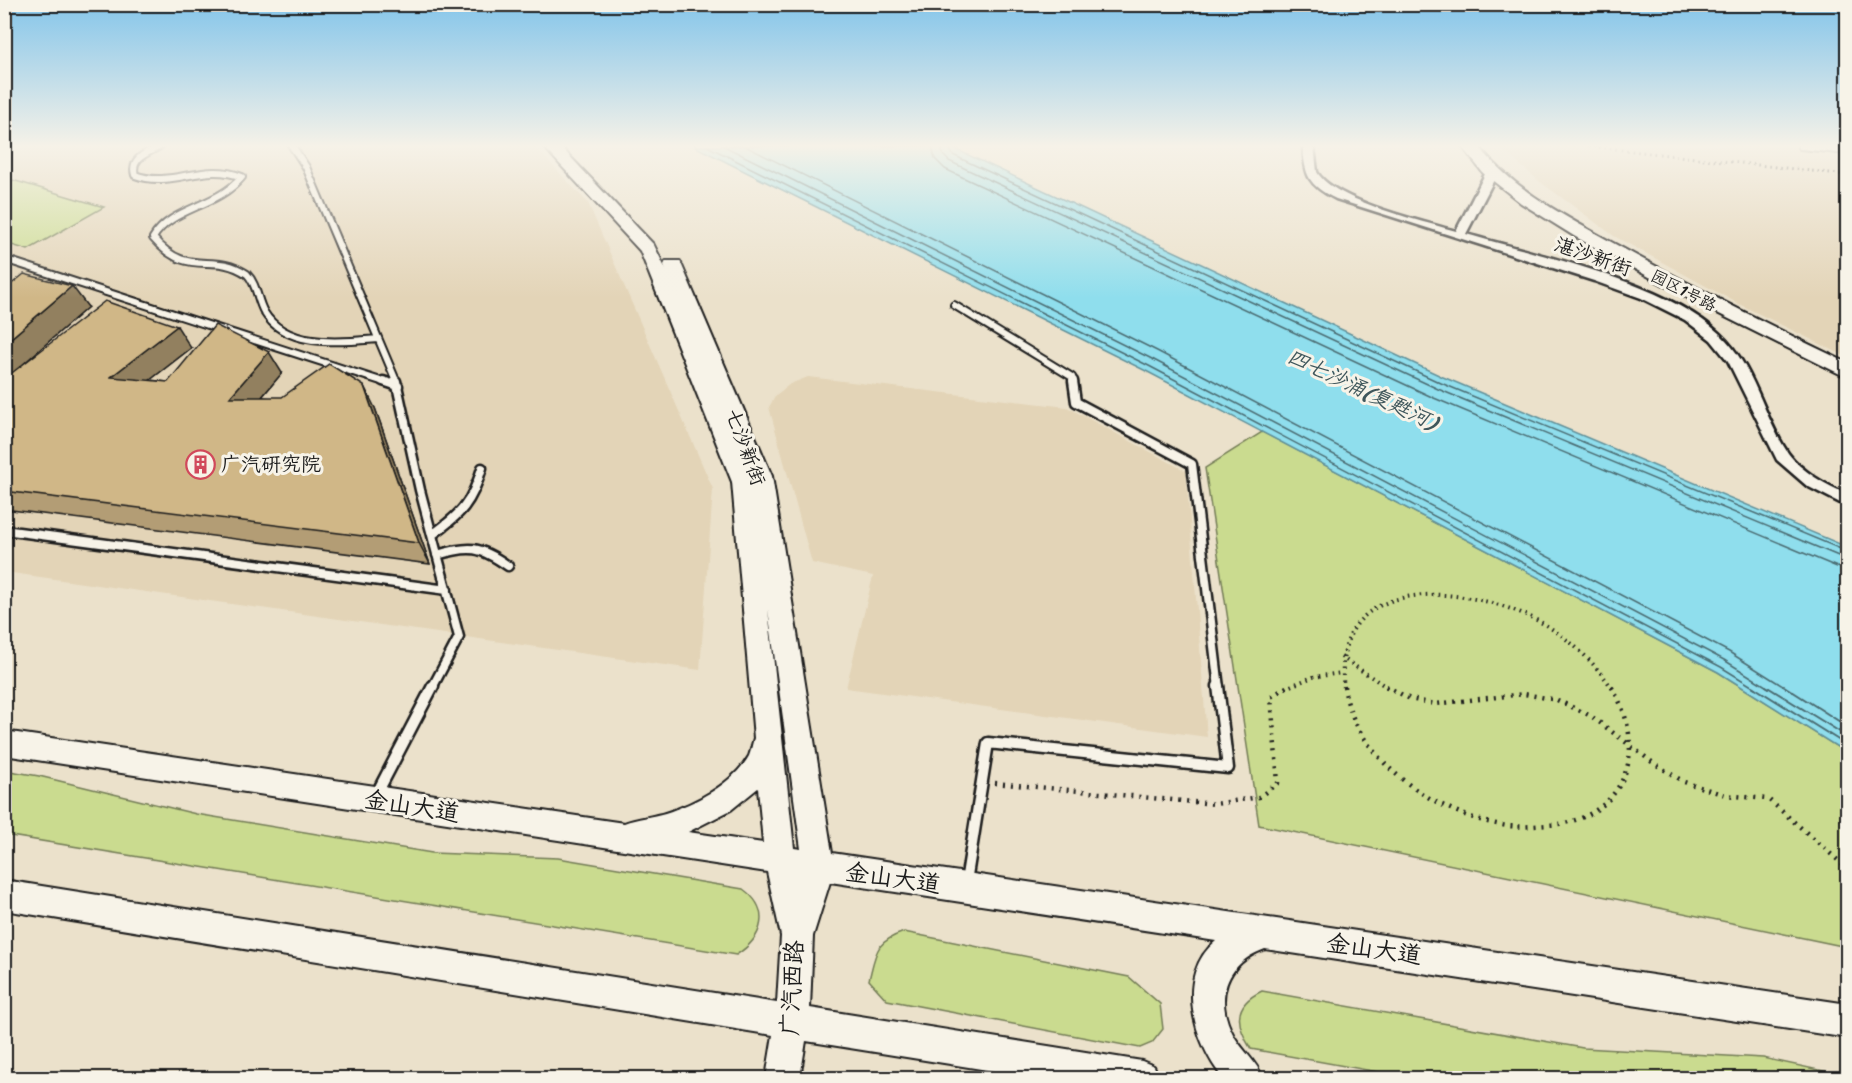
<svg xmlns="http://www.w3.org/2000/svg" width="1852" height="1083" viewBox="0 0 1852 1083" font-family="Sriracha,'LXGW WenKai TC',sans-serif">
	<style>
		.built { fill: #e3d4b7 }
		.green { fill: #cadb8f; stroke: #737c56; stroke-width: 1.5 }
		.water { fill: #8fdeed; stroke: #619099; stroke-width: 1.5 }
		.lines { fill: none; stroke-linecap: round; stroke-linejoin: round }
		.shore-far1 { stroke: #4a6a70; stroke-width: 1.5 }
		.shore { stroke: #4a6a70; stroke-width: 2 }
		.lane-far2-casing { stroke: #1c1c1c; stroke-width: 10 }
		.lane-far1-casing { stroke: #1c1c1c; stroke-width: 13 }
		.lane-casing { stroke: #1c1c1c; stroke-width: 15 }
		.street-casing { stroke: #1c1c1c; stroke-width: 5 }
		.secondary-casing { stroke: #1c1c1c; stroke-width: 4 }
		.path-far2 { stroke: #1c1c1c; stroke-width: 3; stroke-dasharray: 1.5 4; stroke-linecap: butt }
		.path-far1 { stroke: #1c1c1c; stroke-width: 4; stroke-dasharray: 1.5 4.5; stroke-linecap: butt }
		.path { stroke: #1c1c1c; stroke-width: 4.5; stroke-dasharray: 2 6; stroke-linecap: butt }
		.lane-far2 { stroke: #f7f3e8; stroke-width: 6 }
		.lane-far1 { stroke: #f7f3e8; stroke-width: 8 }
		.lane { stroke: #f7f3e8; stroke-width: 10 }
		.street { fill: #f7f3e8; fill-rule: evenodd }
		.secondary { fill: #f7f3e8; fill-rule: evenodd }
		.wall { fill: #b39d74; stroke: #1c1c1c; stroke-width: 1.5 }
		.shaded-wall { fill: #92805e; stroke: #1c1c1c; stroke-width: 1.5 }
		.building { fill: #d0b787; stroke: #1c1c1c; stroke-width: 1.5 }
		.labels { text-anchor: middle; stroke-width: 6; stroke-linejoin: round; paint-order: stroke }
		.far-street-label { font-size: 16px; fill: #1c1c1c; stroke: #f7f3e8 }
		.street-label { font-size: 20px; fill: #1c1c1c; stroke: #f7f3e8 }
		.poi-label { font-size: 20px; fill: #1c1c1c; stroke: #f7f3e8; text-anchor: start }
		.water-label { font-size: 21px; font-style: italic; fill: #3e565b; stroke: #f7f3e8 }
		.near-street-label { font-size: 24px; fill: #1c1c1c; stroke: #f7f3e8 }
	</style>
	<rect width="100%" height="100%" fill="#ebe1cb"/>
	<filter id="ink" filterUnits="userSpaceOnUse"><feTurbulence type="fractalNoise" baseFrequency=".0167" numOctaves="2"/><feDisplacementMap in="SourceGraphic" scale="12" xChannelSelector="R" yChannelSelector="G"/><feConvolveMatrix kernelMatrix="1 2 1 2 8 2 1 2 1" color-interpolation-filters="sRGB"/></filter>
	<g filter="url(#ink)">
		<path class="built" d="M5 146H534L588 203 713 489 700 670 5 572Z
			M1498 146H1847V357L1739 304 1614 236 1539 181Z
			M808 377 1067 407 1186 471 1207 737 846 688 873 576 812 563 769 407 776 395 790 384Z"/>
		<path class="green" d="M9 179 104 207 28 250 5 243V181Z
			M1262 432 1718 672 1847 753V947L1259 825 1205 468Z
			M4 770 39 776 196 814 432 853 558 858 743 889C772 910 763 938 736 955L5 835Z
			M904 932 1129 977 1160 1004 1163 1029 1152 1043 1140 1048 887 1000 869 980C876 952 875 942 904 932Z
			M1262 991 1583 1048 1763 1058 1847 1076V1078H1411L1251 1049C1236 1025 1232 1005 1262 991Z"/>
		<path class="water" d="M694 146H949L1443 377 1847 547V753L1718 672 1146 371Z"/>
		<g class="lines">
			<path class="shore-far1" d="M707 146 1149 366 1721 667 1755 688
				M724 146 1152 359 1724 660 1769 688
				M745 146 1157 351 1729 652 1786 688
				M932 146 935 159 945 169 1434 398 1837 567 1848 569
				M941 146 943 155 949 161 1438 389 1848 560
				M948 146 953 155 1441 383 1848 552"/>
			<path class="shore" d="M1752 686 1848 746
				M1766 686 1848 737
				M1784 686 1848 727"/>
			<defs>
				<path id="lane-far2" d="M160 146C147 153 130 158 135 175 173 189 203 161 242 177 216 208 171 207 153 238 189 280 211 250 247 274 257 284 257 300 264 312 286 349 342 342 378 339
					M292 146 306 167 397 383
					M1801 146 1848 151
					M4 259 387 383
					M954 305 1072 377 1073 383"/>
				<path id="lane-far1" d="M383 381 398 386
					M396 381 420 490 459 637 432 688
					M1073 381 1076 402 1192 464 1219 688
					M4 530 447 590
					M432 535C461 514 472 503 482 468
					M437 555C470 545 480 546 508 566"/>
				<path id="lane" d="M375 797 433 686
					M966 882 988 743 1228 768 1218 686"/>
				<path id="street" d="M1303 146H1314L1317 172C1334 201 1422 221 1456 231L1486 172 1496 170 1498 172 1466 234C1539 255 1665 282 1720 334 1755 366 1763 417 1788 453 1801 471 1827 486 1848 494V507L1807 486 1777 460 1728 361 1711 340 1685 320 1641 298 1594 281 1336 199C1308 185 1305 176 1303 146Z"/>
				<path id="secondary" d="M543 146H560L654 245 666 270 664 265 666 261H680L772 476 832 853 1848 1004V1038L1265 949C1226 963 1213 998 1234 1036 1243 1051 1257 1062 1263 1078H1223C1194 1043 1174 975 1216 941L830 882 813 936 810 1008 1142 1061 1154 1066 1159 1078H1038L806 1041 800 1078H766L773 1035 4 910V880L777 1003 781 936 767 872 4 755V731L624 823C637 818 652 817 665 813 694 804 733 784 749 756 751 751 752 744 754 738L732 482 640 251ZM768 609 801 849 794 848ZM758 788 763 843 688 832 731 810Z
					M1462 146H1479C1513 190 1567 217 1615 244 1691 286 1769 325 1848 363V378L1699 304 1574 236 1521 203 1483 173Z"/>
			</defs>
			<use href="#lane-far2" class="lane-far2-casing"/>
			<use href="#lane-far1" class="lane-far1-casing"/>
			<use href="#lane" class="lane-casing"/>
			<use href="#street" class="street-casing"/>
			<use href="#secondary" class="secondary-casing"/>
			<path class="path-far2" d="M1588 146 1848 175"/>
			<path class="path-far1" d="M1341 657 1388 688
				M1285 688 1313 677 1342 673
				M1344 688C1328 569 1473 584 1542 623 1569 638 1594 662 1612 688"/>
			<path class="path" d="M1344 686C1354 759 1435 814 1502 825 1517 828 1533 826 1548 825 1586 823 1618 803 1628 764 1634 738 1625 708 1611 686
				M1386 686 1410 699 1435 704 1524 694 1557 700 1591 716 1652 762 1684 782 1725 795 1768 799 1848 869
				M995 783 1215 804 1259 797 1278 783 1271 697 1288 686"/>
			<use href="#lane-far2" class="lane-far2"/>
			<use href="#lane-far1" class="lane-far1"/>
			<use href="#lane" class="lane"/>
			<use href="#street" class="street"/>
			<use href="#secondary" class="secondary"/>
		</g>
		<path class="wall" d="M4 290 88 307 23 364 191 348 150 380 168 382 282 373 262 397 375 408 430 564 4 509Z"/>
		<path class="shaded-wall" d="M72 286 88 307 4 381V344Z
			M177 326 191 348 127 398 111 377Z
			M269 352 282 373 244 418 230 397Z
			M364 386 375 408 430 564 419 543Z"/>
		<path class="building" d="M24 274 72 286 4 344V290Z
			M105 301 177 326 111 377 168 382 215 325 269 352 230 397H282L329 364 364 386 419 543 4 491V379Z"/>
	</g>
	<linearGradient id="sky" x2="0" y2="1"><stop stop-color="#84c5ea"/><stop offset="0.49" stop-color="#f6f2e8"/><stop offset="1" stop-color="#f6f2e8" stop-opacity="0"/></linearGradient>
	<rect width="1852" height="298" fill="url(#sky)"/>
	<defs>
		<symbol id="building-ring" viewBox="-11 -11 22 22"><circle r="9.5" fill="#f7f3e8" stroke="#d1495b" stroke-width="1.5"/><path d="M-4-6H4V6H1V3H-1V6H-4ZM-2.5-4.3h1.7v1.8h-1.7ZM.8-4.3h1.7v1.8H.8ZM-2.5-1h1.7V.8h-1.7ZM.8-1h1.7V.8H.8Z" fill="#d1495b"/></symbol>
	</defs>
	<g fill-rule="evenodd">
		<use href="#building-ring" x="184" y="448" width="33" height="33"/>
	</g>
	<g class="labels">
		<g class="far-street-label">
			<text transform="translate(1684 290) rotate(27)" y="6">园区1号路</text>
		</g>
		<g class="street-label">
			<text transform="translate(1593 256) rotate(19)" y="7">湛沙新街</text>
			<text transform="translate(746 447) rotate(70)" y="7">七沙新街</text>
		</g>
		<g class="poi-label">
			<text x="221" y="471">广汽研究院</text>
		</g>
		<g class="water-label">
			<text transform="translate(1362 389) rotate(25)" y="7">四七沙涌(复甦河)</text>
		</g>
		<g class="near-street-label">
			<text transform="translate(412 806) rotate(9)" y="8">金山大道</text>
			<text transform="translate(893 878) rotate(8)" y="8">金山大道</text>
			<text transform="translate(1374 949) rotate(8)" y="8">金山大道</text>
			<text transform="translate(792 988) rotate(-87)" y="8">广汽西路</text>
		</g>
	</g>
	<rect width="1852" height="1083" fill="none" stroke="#f7f3e8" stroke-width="24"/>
	<rect x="12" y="12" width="1828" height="1059" fill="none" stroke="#1c1c1c" stroke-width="2" filter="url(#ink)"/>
</svg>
